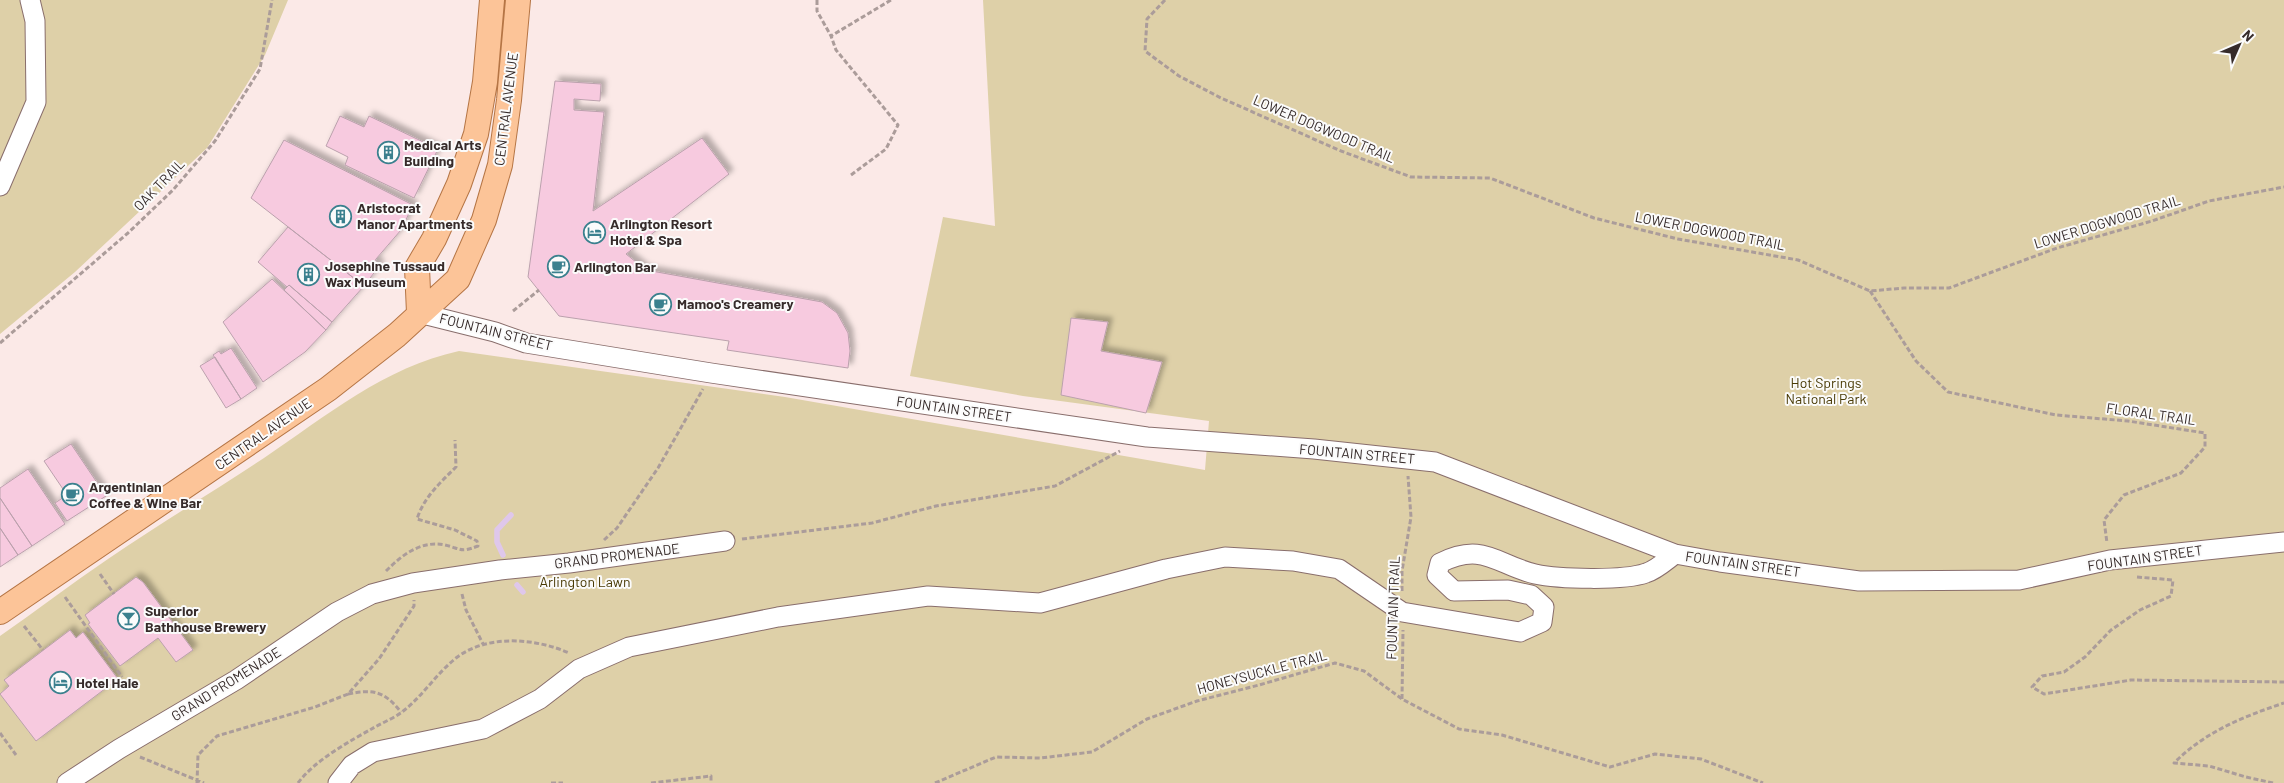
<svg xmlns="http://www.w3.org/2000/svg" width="2284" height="783" viewBox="0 0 2284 783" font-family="Barlow,sans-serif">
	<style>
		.green { fill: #ded0a8 }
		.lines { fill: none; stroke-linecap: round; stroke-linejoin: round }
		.stream { stroke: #dfc7eb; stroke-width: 5.5 }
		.building { fill: #f7cadf; stroke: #bba1ad; filter: url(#shadow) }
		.minor-casing { stroke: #896e6c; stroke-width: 21 }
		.major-casing { stroke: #b57545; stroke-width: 26 }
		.path { stroke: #ab9c9a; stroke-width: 3; stroke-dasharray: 5 2.5; stroke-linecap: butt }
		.minor { stroke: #fff; stroke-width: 19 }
		.major { stroke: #fcc498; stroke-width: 24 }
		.labels { text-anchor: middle; stroke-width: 4; stroke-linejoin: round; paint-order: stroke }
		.street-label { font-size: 14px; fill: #362b2a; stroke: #fbfbfb }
		.poi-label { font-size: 14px; font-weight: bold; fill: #362b2a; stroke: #fbfbfb; text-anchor: start }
		.park-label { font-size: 14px; fill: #493a05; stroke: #fbfbfb }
	</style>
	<defs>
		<filter id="shadow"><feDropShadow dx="4.5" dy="-4.5" stdDeviation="2.5" flood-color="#0004"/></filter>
	</defs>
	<rect width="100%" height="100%" fill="#fbe9e7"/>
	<path class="green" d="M0 0H288L265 55 207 148 75 272 0 334Z
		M983 0H2284V783H0V636C36 611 71 584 108 559 159 524 213 492 264 458 326 416 385 367 459 351L785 397 1205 470 1209 421 1023 396 910 376 943 217 995 226Z"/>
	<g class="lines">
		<path class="stream" d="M503 555 497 542V530L511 515
			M517 585 523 592"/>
	</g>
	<path class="building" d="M555 81 601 84 600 101 574 99V110L604 112 593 211 702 138 729 174 626 254 646 270 822 302 837 313 848 333 850 351 848 368 727 350 729 341 559 316 528 277Z
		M340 116 364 127 369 116 438 149 414 198 345 165 348 157 326 146Z
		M284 140 413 205 401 230 376 259 375 261 380 265 364 286 251 198Z
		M288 227 364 286 332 322 289 285 287 287 258 262Z
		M272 279 326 330 305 352 263 382 223 322Z
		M289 285 332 322 326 330 284 290Z
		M1071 318 1108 322 1101 351 1162 362 1146 413 1061 395Z
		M231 348 257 388 241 399 213 355 219 351 221 354Z
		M215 357 241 399 226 408 200 366Z
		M71 444 106 496 67 521 55 503 67 495 44 461Z
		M28 469 65 524 32 546 0 498V488Z
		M0 498 32 546 18 555 0 528Z
		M0 528 18 555 0 567Z
		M136 577 143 582 193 650 176 662 158 638 120 666 88 624 90 623 85 615Z
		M70 630 76 638 83 632 118 679 36 741 0 694 9 686 4 680Z"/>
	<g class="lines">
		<defs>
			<path id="minor" d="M0 186 36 102 35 21 30 0
				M419 313 495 332 526 343 711 373 1147 437 1314 449 1435 462 1675 554 1720 562 1859 581 2019 580 2110 560 2284 542
				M67 783 119 749 236 680 337 612 372 594 413 583 500 570 569 563 725 541
				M338 783 352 765 373 752 483 729 540 699 579 669 629 647 778 617 928 596 1040 603 1166 569 1225 557 1293 561 1339 569 1402 612 1520 632 1542 622 1544 607 1531 595 1508 590 1454 591 1437 575 1440 563C1483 541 1497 565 1535 574 1558 579 1624 581 1646 573 1656 570 1667 560 1675 554"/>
			<path id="major" d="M419 313 417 268 434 239 459 184 476 134 485 82 492 0
				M0 612 328 389 397 335 458 279 484 220 500 165 509 100 518 0"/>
		</defs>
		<use href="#minor" class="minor-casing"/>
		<use href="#major" class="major-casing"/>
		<path class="path" d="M817 0V11L831 36
			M1165 0 1147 19 1145 51 1179 76 1221 98 1341 151 1411 177 1490 178 1594 218 1678 239 1798 260 1870 291 1904 288H1949L2057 248 2152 221 2209 201 2284 187
			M851 175 886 149 898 125 836 50 831 36 891 0
			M1870 291 1916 361 1948 392 2056 415 2128 421 2205 433V447L2181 473 2124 495 2104 520 2107 543
			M513 311 539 290
			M0 343 128 233 173 190 215 141 260 69 272 0
			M742 539 872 523 936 506 1055 486 1120 451
			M604 540 617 528 658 468 703 389
			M386 571C402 555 421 540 445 545 462 549 460 553 478 546L477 541 455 530 417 519C424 497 440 483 456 467L455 440
			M100 574 114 594
			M2137 577 2173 580 2171 596 2140 610 2111 630 2085 657 2064 672 2042 676 2032 687 2044 694 2131 680 2284 682
			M1402 591V571L1411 517 1408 476
			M462 594 466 610 483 644
			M65 597 122 677
			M24 626 43 650
			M348 694C374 689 384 691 401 712
			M1402 699 1403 630
			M0 733 16 755
			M140 757 204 783
			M197 783 198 755 217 736 315 707 348 694 379 659 414 606V600
			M298 783C315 760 350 741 375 727 384 722 394 718 402 712 422 697 436 674 456 658 487 634 535 638 569 653
			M551 783H563
			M651 783 711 776V783
			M935 783 996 757 1040 758 1092 752 1147 719 1197 701 1259 685 1335 663 1364 671 1402 699 1459 729 1502 735 1610 767 1655 754 1701 759 1763 783
			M2273 783 2246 777 2209 766 2174 763C2205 732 2242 717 2284 703"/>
		<use href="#minor" class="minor"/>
		<use href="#major" class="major"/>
	</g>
	<defs>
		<symbol id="building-ring" viewBox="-11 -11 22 22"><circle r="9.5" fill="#fbfbfb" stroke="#3b808e" stroke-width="1.5"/><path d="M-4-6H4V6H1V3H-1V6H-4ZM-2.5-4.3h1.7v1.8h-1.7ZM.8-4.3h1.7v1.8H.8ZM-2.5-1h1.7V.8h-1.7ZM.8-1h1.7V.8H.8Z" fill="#3b808e"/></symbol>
		<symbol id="hotel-ring" viewBox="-11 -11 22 22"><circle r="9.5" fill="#fbfbfb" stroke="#3b808e" stroke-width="1.5"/><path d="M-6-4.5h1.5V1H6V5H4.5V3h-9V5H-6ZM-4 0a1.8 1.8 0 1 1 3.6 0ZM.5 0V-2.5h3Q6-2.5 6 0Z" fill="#3b808e"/></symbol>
		<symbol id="cafe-ring" viewBox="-11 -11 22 22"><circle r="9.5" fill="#fbfbfb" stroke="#3b808e" stroke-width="1.5"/><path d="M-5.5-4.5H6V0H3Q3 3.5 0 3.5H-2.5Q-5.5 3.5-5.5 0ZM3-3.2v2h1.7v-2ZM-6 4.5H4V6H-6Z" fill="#3b808e"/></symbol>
		<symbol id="bar-ring" viewBox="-11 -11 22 22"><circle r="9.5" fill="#fbfbfb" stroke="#3b808e" stroke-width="1.5"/><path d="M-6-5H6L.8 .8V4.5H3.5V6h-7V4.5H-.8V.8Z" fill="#3b808e"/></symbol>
	</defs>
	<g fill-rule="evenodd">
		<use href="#building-ring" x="376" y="140" width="25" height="25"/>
		<use href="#building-ring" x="328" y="204" width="25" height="25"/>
		<use href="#hotel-ring" x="582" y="220" width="25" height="25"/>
		<use href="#cafe-ring" x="546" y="254" width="25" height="25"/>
		<use href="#building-ring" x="296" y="262" width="25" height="25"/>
		<use href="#cafe-ring" x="648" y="292" width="25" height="25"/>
		<use href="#cafe-ring" x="60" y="482" width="25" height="25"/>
		<use href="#bar-ring" x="116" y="606" width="25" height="25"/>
		<use href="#hotel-ring" x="48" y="670" width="25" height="25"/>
	</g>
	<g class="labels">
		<g class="street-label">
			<text transform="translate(506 109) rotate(-83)" y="5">CENTRAL AVENUE</text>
			<text transform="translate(1324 129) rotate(23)" y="5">LOWER DOGWOOD TRAIL</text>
			<text transform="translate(159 185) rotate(-46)" y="5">OAK TRAIL</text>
			<text transform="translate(2107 222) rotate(-17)" y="5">LOWER DOGWOOD TRAIL</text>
			<text transform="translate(1710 231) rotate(11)" y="5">LOWER DOGWOOD TRAIL</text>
			<text transform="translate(496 332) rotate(14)" y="5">FOUNTAIN STREET</text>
			<text transform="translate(954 409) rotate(8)" y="5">FOUNTAIN STREET</text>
			<text transform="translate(2151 414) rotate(8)" y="5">FLORAL TRAIL</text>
			<text transform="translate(263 434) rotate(-35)" y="5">CENTRAL AVENUE</text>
			<text transform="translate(1357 454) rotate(5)" y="5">FOUNTAIN STREET</text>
			<text transform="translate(617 556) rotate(-7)" y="5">GRAND PROMENADE</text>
			<text transform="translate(2145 558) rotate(-8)" y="5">FOUNTAIN STREET</text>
			<text transform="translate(1743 564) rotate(8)" y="5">FOUNTAIN STREET</text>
			<text transform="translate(1393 608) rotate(-88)" y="5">FOUNTAIN TRAIL</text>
			<text transform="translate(1262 672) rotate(-15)" y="5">HONEYSUCKLE TRAIL</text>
			<text transform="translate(226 684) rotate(-32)" y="5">GRAND PROMENADE</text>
		</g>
		<g class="poi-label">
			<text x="404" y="150">Medical Arts<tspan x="404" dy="16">Building</tspan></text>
			<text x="357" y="213">Aristocrat<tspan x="357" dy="16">Manor Apartments</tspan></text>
			<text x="610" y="229">Arlington Resort<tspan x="610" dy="16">Hotel &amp; Spa</tspan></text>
			<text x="325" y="271">Josephine Tussaud<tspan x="325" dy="16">Wax Museum</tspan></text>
			<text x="574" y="272">Arlington Bar</text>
			<text x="677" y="309">Mamoo's Creamery</text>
			<text x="89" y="492">Argentinian<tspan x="89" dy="16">Coffee &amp; Wine Bar</tspan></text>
			<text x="145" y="616">Superior<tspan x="145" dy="16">Bathhouse Brewery</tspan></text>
			<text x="76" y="688">Hotel Hale</text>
		</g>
		<g class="park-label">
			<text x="1826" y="388">Hot Springs<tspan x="1826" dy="16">National Park</tspan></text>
			<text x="585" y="587">Arlington Lawn</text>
		</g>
	</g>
	<g transform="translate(2239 45) rotate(45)" stroke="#fbfbfb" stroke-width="4" paint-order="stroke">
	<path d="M0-4L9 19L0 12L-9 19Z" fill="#362b2a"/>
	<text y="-8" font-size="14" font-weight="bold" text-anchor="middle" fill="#362b2a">N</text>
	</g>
</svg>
